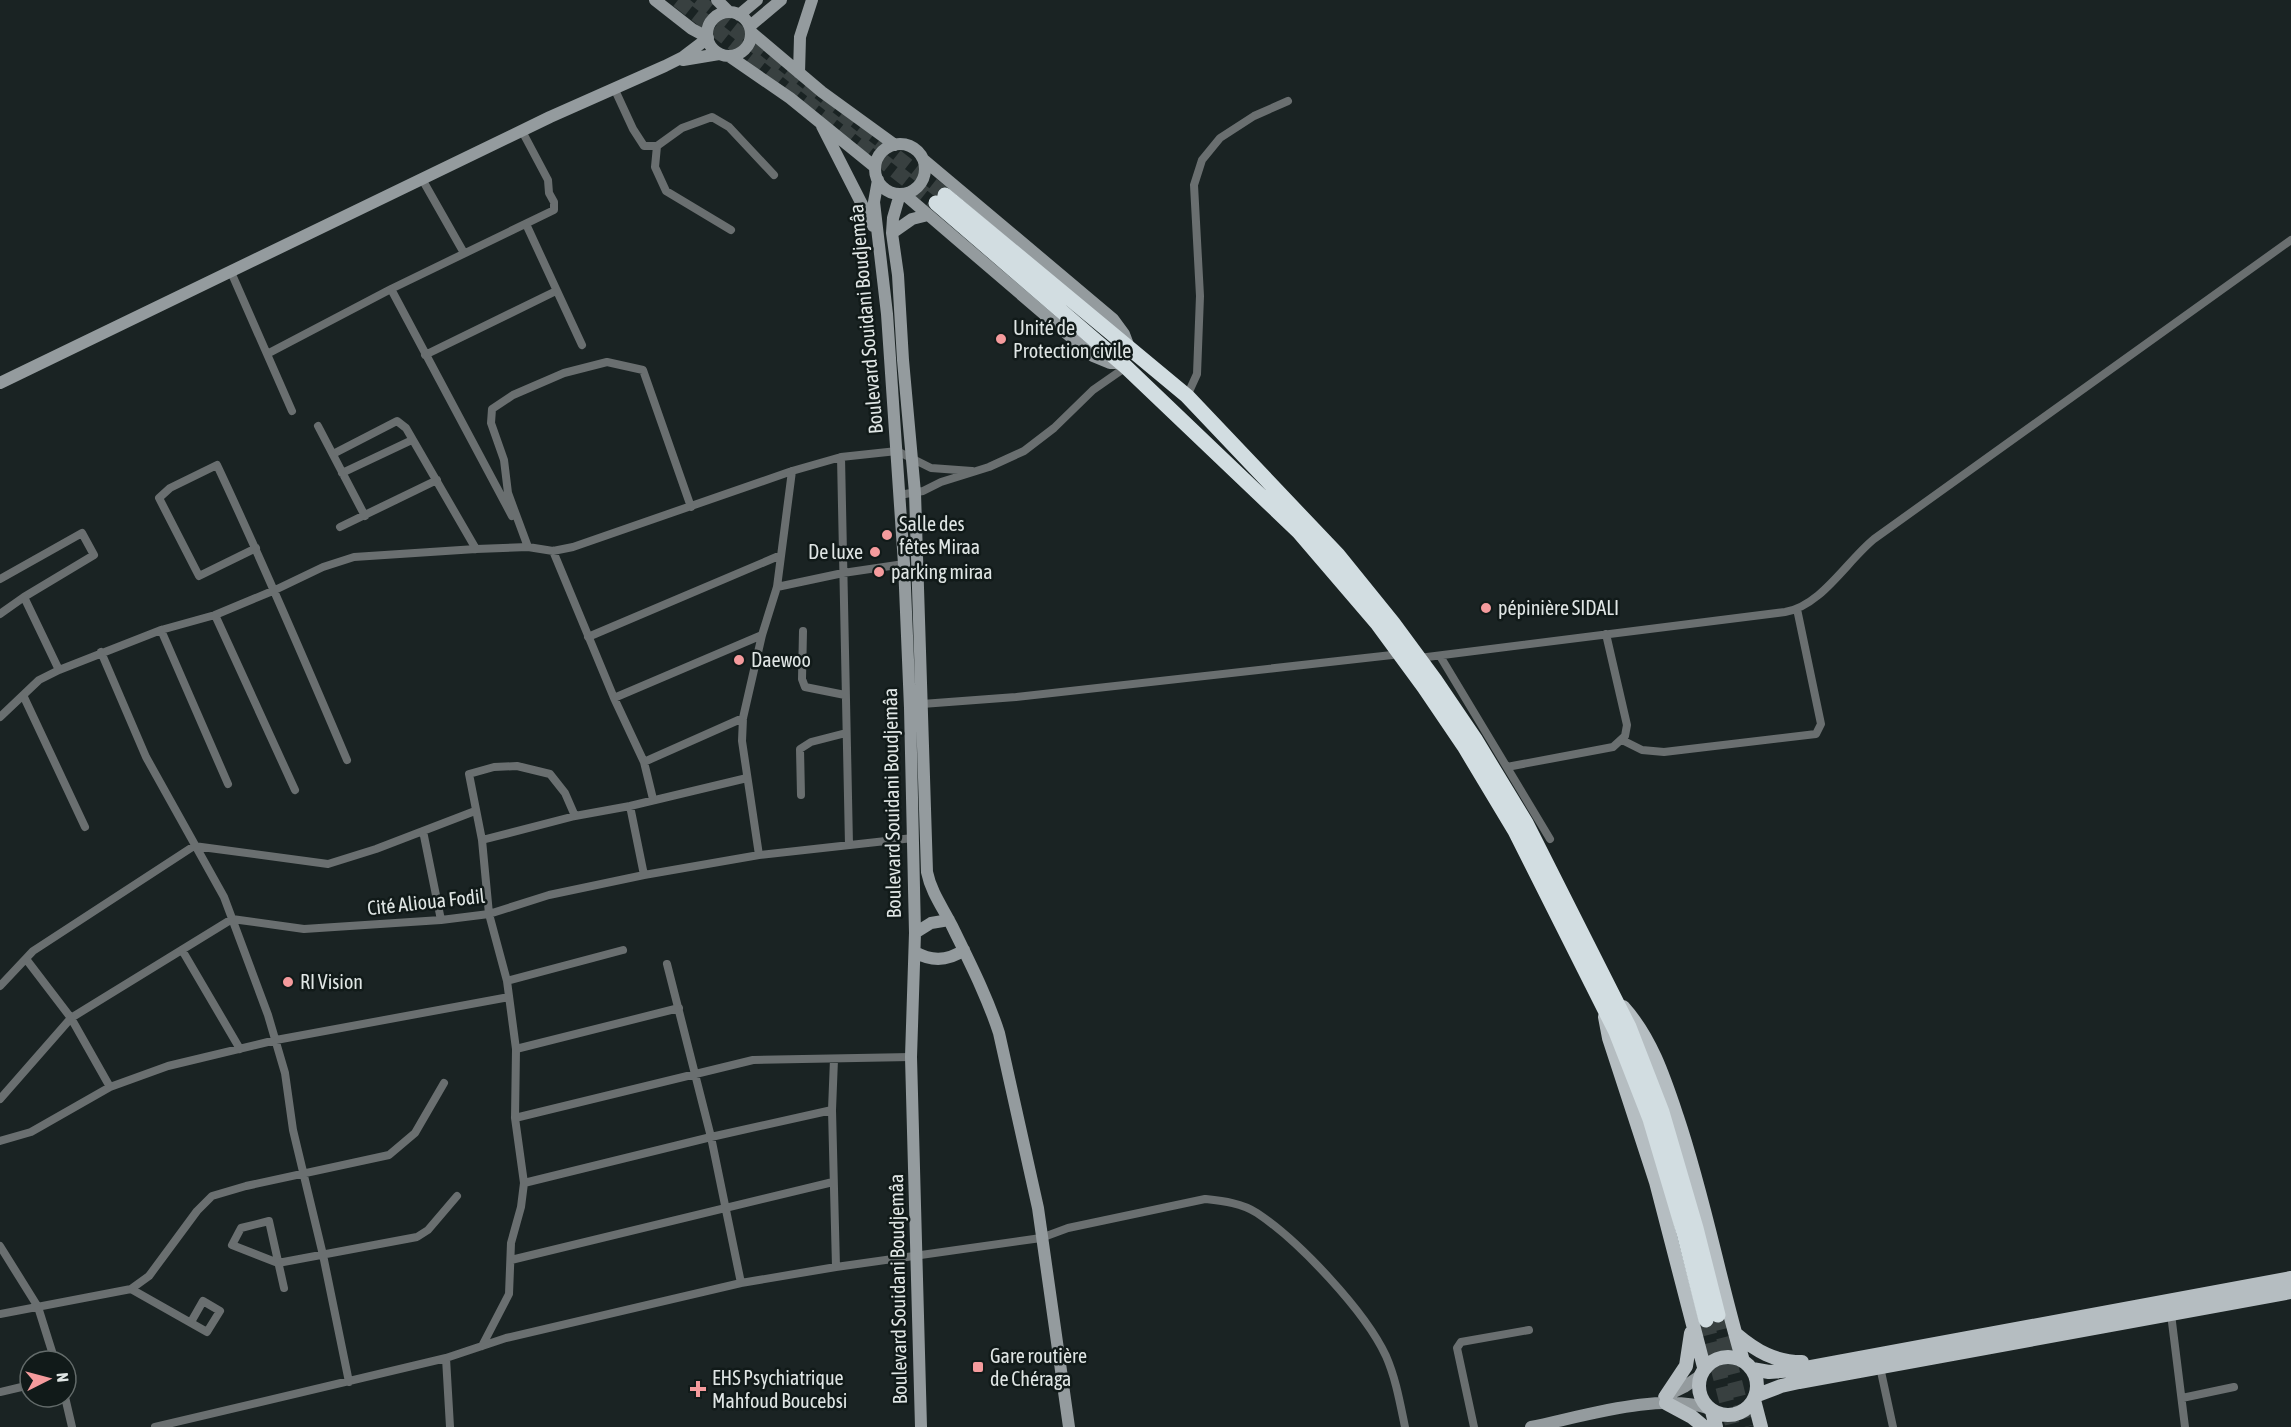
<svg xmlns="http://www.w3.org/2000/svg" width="2291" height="1427" viewBox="0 0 2291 1427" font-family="'Asap Condensed',sans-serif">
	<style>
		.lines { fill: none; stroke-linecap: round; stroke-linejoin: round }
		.highway-tunnel { stroke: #384040; stroke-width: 15; stroke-dasharray: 15 8; stroke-linecap: butt }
		.street { stroke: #6a6f70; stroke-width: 8 }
		.secondary { stroke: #949b9e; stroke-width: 12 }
		.primary { stroke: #b5bdc1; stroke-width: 14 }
		.highway { stroke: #d2dde1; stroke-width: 15 }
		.poi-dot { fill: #f59b9d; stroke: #111a19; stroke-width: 2 }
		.labels { text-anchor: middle; stroke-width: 5; stroke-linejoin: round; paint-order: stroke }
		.street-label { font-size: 20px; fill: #e0e6e5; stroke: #111a19 }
		.poi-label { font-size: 20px; fill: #e0e6e5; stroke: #111a19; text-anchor: start }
	</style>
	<rect width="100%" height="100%" fill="#1a2323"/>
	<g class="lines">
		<path class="highway-tunnel" d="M678 0 936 203
			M697 0 945 195
			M1718 1315 1746 1427
			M1706 1320 1733 1427"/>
		<path class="street" d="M615 90 633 129 644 146H657L682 128 712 117 729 127 774 175
			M657 146 655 167 666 191 731 230
			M422 179 464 253
			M526 224 582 345
			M231 272 292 411
			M391 289 512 516
			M267 354 391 289 554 210V202L549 193 548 180 522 131
			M425 355 556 291
			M1187 396 1197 374 1200 296 1194 185 1202 160 1220 138 1254 116 1288 101
			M318 426 365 516
			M333 454 397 421 406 428 476 549
			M841 457 849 845
			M342 473 412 440
			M899 495 923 491 941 482 989 467 1024 451 1054 428 1093 390 1126 367
			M340 527 437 480
			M528 547 508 493 504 460 491 423 492 409 513 395 564 373 607 362 643 370 691 507
			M256 548 199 576 159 498 170 488 217 465C263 563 305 661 347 760
			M553 551 614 698 644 762 653 799
			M0 579 82 533 94 555 24 597 0 614
			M777 587 843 573 904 564
			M24 597 59 670
			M215 615 295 790
			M161 630 228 784
			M803 631 802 679 805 687 845 695
			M588 637 781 555
			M101 652 146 757 224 897 268 1015 285 1073 293 1130 323 1255 349 1382
			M1440 656 1550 839
			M1419 658 1785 612C1821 606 1846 562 1874 539L2291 240
			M23 695 85 827
			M614 698 762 635
			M922 704 1016 697 1401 654
			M0 717 39 680 59 670 161 630 215 615 275 590 323 567 354 557 476 549 528 547 553 551 573 547 792 471 841 457 897 451 931 468 972 471
			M1622 740 1642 750 1664 752 1816 734 1821 724 1797 609
			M644 762 743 718
			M1507 767 1613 747 1625 736 1627 725 1606 634
			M801 795 800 749 811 742 846 733
			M630 806 644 875
			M423 831 441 920
			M482 840 575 816 630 806 747 778
			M759 855 742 741 743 718 762 635 777 587 792 471
			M182 950 240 1049
			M26 959 71 1018 110 1087
			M667 964 711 1137 741 1283
			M507 981 623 950
			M0 986 33 951 194 846 328 864 376 849 475 811
			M516 1049 679 1008
			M834 1059 832 1110 836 1267
			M0 1099 71 1018 232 919 304 929 441 920 489 914 549 895 644 875 759 855 913 838
			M515 1118 753 1060 911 1057
			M0 1141 31 1132 110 1087 168 1066 276 1040 509 997
			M524 1183 711 1137 832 1110
			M0 1246 38 1307 55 1361
			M511 1260 833 1182
			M284 1288 269 1221 241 1228 232 1245 278 1263 417 1237 428 1230 457 1196
			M131 1289 207 1332 220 1311 203 1301 191 1322
			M0 1314 131 1289 149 1276 197 1211 212 1196 246 1186 389 1155 415 1133 444 1083
			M2171 1314 2185 1427
			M482 1346 509 1294 511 1243 521 1207 524 1183 515 1118 516 1049 507 981 489 914 482 840 469 774 494 767 517 766 550 774 565 793 575 816
			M446 1358 450 1427
			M1880 1367 1893 1427
			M0 1392 30 1385
			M65 1397 72 1427
			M2182 1398 2234 1387
			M155 1427 446 1358 506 1338 741 1283 836 1267 1041 1238 1068 1228 1205 1199C1223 1201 1242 1203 1257 1213 1299 1241 1365 1311 1386 1356 1396 1379 1400 1403 1405 1427
			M1474 1427 1457 1348 1461 1342 1529 1330"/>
		<path class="secondary" d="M655 0 692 29 707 37
			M717 0 729 12
			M707 34a22 22 0 1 1 44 0a22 22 0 1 1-44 0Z
			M739 15 757 0
			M750 26 781 0
			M751 32 822 92 895 145
			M729 56 790 98 875 167
			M683 60 719 54
			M799 73 800 37 812 0
			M822 126 873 226
			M875 169a25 25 0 1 1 50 0a25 25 0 1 1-50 0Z
			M924 160 1113 319 1124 334 1130 350
			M878 180 874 202 887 314 904 564 910 708 915 933 911 1057 921 1427
			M900 194 893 218 892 233 898 275 903 360 915 493 927 872C931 892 943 908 952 926 969 961 987 996 999 1033L1038 1208 1069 1427
			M904 194 1093 356 1110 363H1122
			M892 233 912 219 928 215
			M0 383 550 117 665 66 683 57 708 38
			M915 933 931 923 949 920
			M915 952C932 962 948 961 964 950
			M1664 1397 1684 1387 1700 1376
			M1531 1427C1581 1417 1662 1391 1710 1409"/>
		<path class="primary" d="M1623 1007C1651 1038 1664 1078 1677 1117 1704 1197 1719 1280 1743 1361
			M1605 1017 1609 1038 1656 1182 1704 1367
			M1736 1334C1756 1351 1775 1362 1802 1362
			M1699 1386a29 29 0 1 1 58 0a29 29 0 1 1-58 0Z
			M1752 1369 1769 1372 1795 1370 2291 1278
			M1666 1396 1686 1366 1691 1333
			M1755 1396 1781 1386 1799 1382 2291 1292
			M1754 1400 1761 1427
			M1666 1403 1692 1417 1704 1427
			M1712 1411 1716 1427"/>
		<path class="highway" d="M945 195 1187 396 1338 555 1393 623 1435 680 1475 739 1526 823 1629 1027 1662 1112 1696 1228 1718 1315
			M936 203 1126 367 1299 532 1377 623 1424 687 1464 746 1515 831 1616 1032 1650 1119 1684 1233 1706 1320"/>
	</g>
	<g class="poi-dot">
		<circle cx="1001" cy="339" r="6"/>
		<circle cx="887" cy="535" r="6"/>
		<circle cx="875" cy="552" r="6"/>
		<circle cx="879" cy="572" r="6"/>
		<circle cx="1486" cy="608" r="6"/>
		<circle cx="739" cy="660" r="6"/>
		<circle cx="288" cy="982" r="6"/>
		<rect x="972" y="1361" width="12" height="12" rx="3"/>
		<path d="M695 1380h6v6h6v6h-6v6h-6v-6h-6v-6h6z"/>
	</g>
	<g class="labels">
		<g class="street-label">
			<text transform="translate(866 319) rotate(-95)" y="7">Boulevard Souidani Boudjemâa</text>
			<text transform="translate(892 803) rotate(-91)" y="7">Boulevard Souidani Boudjemâa</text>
			<text transform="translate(426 902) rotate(-6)" y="7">Cité Alioua Fodil</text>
			<text transform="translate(898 1289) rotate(-91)" y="7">Boulevard Souidani Boudjemâa</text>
		</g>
		<g class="poi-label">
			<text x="1013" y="335">Unité de<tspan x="1013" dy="23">Protection civile</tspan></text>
			<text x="899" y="531">Salle des<tspan x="899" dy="23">fêtes Miraa</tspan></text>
			<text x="863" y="559" text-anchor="end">De luxe</text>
			<text x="891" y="579">parking miraa</text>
			<text x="1498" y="615">pépinière SIDALI</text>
			<text x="751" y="667">Daewoo</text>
			<text x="300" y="989">RI Vision</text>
			<text x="990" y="1363">Gare routière<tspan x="990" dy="23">de Chéraga</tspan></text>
			<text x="712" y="1385">EHS Psychiatrique<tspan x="712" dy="23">Mahfoud Boucebsi</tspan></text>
		</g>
	</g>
	<g transform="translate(48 1379) rotate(84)"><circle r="28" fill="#111a19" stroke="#646c6b" stroke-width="1.5"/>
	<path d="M0-4.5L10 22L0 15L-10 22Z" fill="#f59b9d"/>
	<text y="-9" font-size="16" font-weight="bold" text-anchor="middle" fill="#e0e6e5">N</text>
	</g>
</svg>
